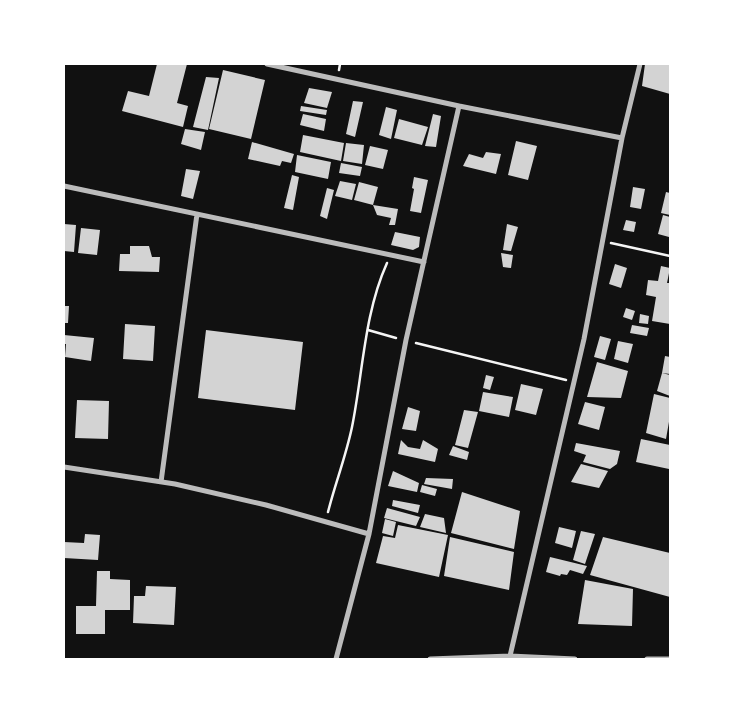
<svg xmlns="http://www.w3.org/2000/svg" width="734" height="723" viewBox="0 0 734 723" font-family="'Exo 2',sans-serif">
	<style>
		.building { fill: #d3d3d3 }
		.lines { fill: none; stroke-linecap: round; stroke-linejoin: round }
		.path { stroke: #f5f5f5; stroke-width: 2.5 }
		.minor { stroke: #bcbcbc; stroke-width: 5 }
	</style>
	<rect width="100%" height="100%" fill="#111"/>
	<path class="building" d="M157 64H187L177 103 188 106 183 127 122 111 128 91 149 96Z
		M645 64H670V94L642 86Z
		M223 70 265 80 251 139 209 129Z
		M206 77 219 78 208 130 193 127Z
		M309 88 332 92 327 108 304 103Z
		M353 101 363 102 355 137 346 134Z
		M301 106 327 110 326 115 300 111Z
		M386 107 397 110 391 139 379 135Z
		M303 114 326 119 324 131 300 125Z
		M433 114 441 116 436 147 425 146Z
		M399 119 428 127 422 145 394 138Z
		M185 129 205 132 201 150 181 144Z
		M303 135 344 143 341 161 300 152Z
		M516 141 537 146 528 180 508 175Z
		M252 142 294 154 291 163 282 161 280 166 248 159Z
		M346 143 364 145 362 164 343 161Z
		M370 146 388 150 383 169 365 165Z
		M486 152 501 154 496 174 463 166 469 154 483 158Z
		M297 155 331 162 328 179 295 172Z
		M341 163 362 167 360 176 339 173Z
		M186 169 200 171 193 199 181 196Z
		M292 175 299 177 293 210 284 208Z
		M414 177 428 180 421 213 410 211 414 189 412 188Z
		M340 181 356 184 352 200 335 196Z
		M359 182 378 187 373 205 354 200Z
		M633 187 645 189 641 209 630 207Z
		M327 188 334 190 327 219 320 216Z
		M666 192 670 193V215L661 213Z
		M373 205 398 209 395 225H389L391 218 377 215Z
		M663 215 670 217 669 237 658 234Z
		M626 220 636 222 634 232 623 230Z
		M64 224 76 225 74 252 64 251Z
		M507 224 518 227 511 251 503 250Z
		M81 228 100 230 97 255 78 253Z
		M395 232 420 237 419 247 413 250 391 245Z
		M130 246H149L152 257H160L159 272 119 271 120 254H130Z
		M501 253 513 255 511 268 503 267Z
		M615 264 627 268 621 288 609 284Z
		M661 266 670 268 667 283H670V324L652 321 656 297 646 295 648 280 658 281Z
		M64 306H69L68 323H64Z
		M626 308 635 311 632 320 623 317Z
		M640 314 649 316 648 324 639 323Z
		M125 324 155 326 153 361 123 359Z
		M632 325 649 328 647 336 630 333Z
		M206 330 303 342 295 410 198 398Z
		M64 335 94 338 91 361 65 357 66 344H64Z
		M600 336 611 339 605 360 594 357Z
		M618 341 633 344 628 363 614 359Z
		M665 356 670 357V374L662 373Z
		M597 362 628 371 621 398 587 397Z
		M662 373 670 375V396L657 391Z
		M486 375 494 377 490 390 483 388Z
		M521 384 543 389 536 415 515 410Z
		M483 392 513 397 509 417 479 411Z
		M654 394 670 398V416L666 439 646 433Z
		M77 400 109 401 108 439 75 438Z
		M585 402 605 407 599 430 578 424Z
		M408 407 420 411 416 431 402 429Z
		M464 410 478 412 468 448 455 445Z
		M641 439 670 445 669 469 636 462Z
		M401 440 408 447 420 449 423 440 438 449 435 462 398 454Z
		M576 443 620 451 617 464 610 469 583 462 586 455 574 451Z
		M453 446 469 452 467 460 449 455Z
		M581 464 608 471 599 488 571 482Z
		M393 471 419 483 417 492 388 486Z
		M426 478 453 479 452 489 424 484Z
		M422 485 437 489 435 496 420 492Z
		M462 492 520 511 514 549 451 533Z
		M393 500 420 505 418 513 392 506Z
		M387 508 420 517 416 526 384 518Z
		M425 514 444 518 446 533 420 527Z
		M385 519 396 522 393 536 382 533Z
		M398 525 448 535 439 577 376 563 383 536 395 538Z
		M559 527 576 531 572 548 555 543Z
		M581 531 595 534 585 564 573 560Z
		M85 534 100 535 98 560 64 558V542L84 543Z
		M450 537 514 552 509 590 444 576Z
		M603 537 670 553V597L590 575Z
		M550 557 587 566 583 574 570 570 567 575 561 574 560 576 546 572Z
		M97 571H110V579L130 580V610H105V634H76V606H96Z
		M585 580 633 589 632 626 578 624Z
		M146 586 176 587 174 625 133 623 134 596H145Z"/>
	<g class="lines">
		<path class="path" d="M339 70 340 64
			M611 243 670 256
			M368 330 396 338
			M416 343 566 380
			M328 512C335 484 346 456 352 427 363 373 364 314 387 263"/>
		<path class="minor" d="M267 64 459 106 622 138
			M64 186 424 262
			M64 467 175 484 266 505 369 534
			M161 482 197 214
			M510 656 584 339 622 138 640 64
			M336 659 369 534 406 340 459 106
			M430 659 510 656 575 659
			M647 659H670"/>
	</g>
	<rect width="734" height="723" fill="none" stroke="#ffffff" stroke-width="130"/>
</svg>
